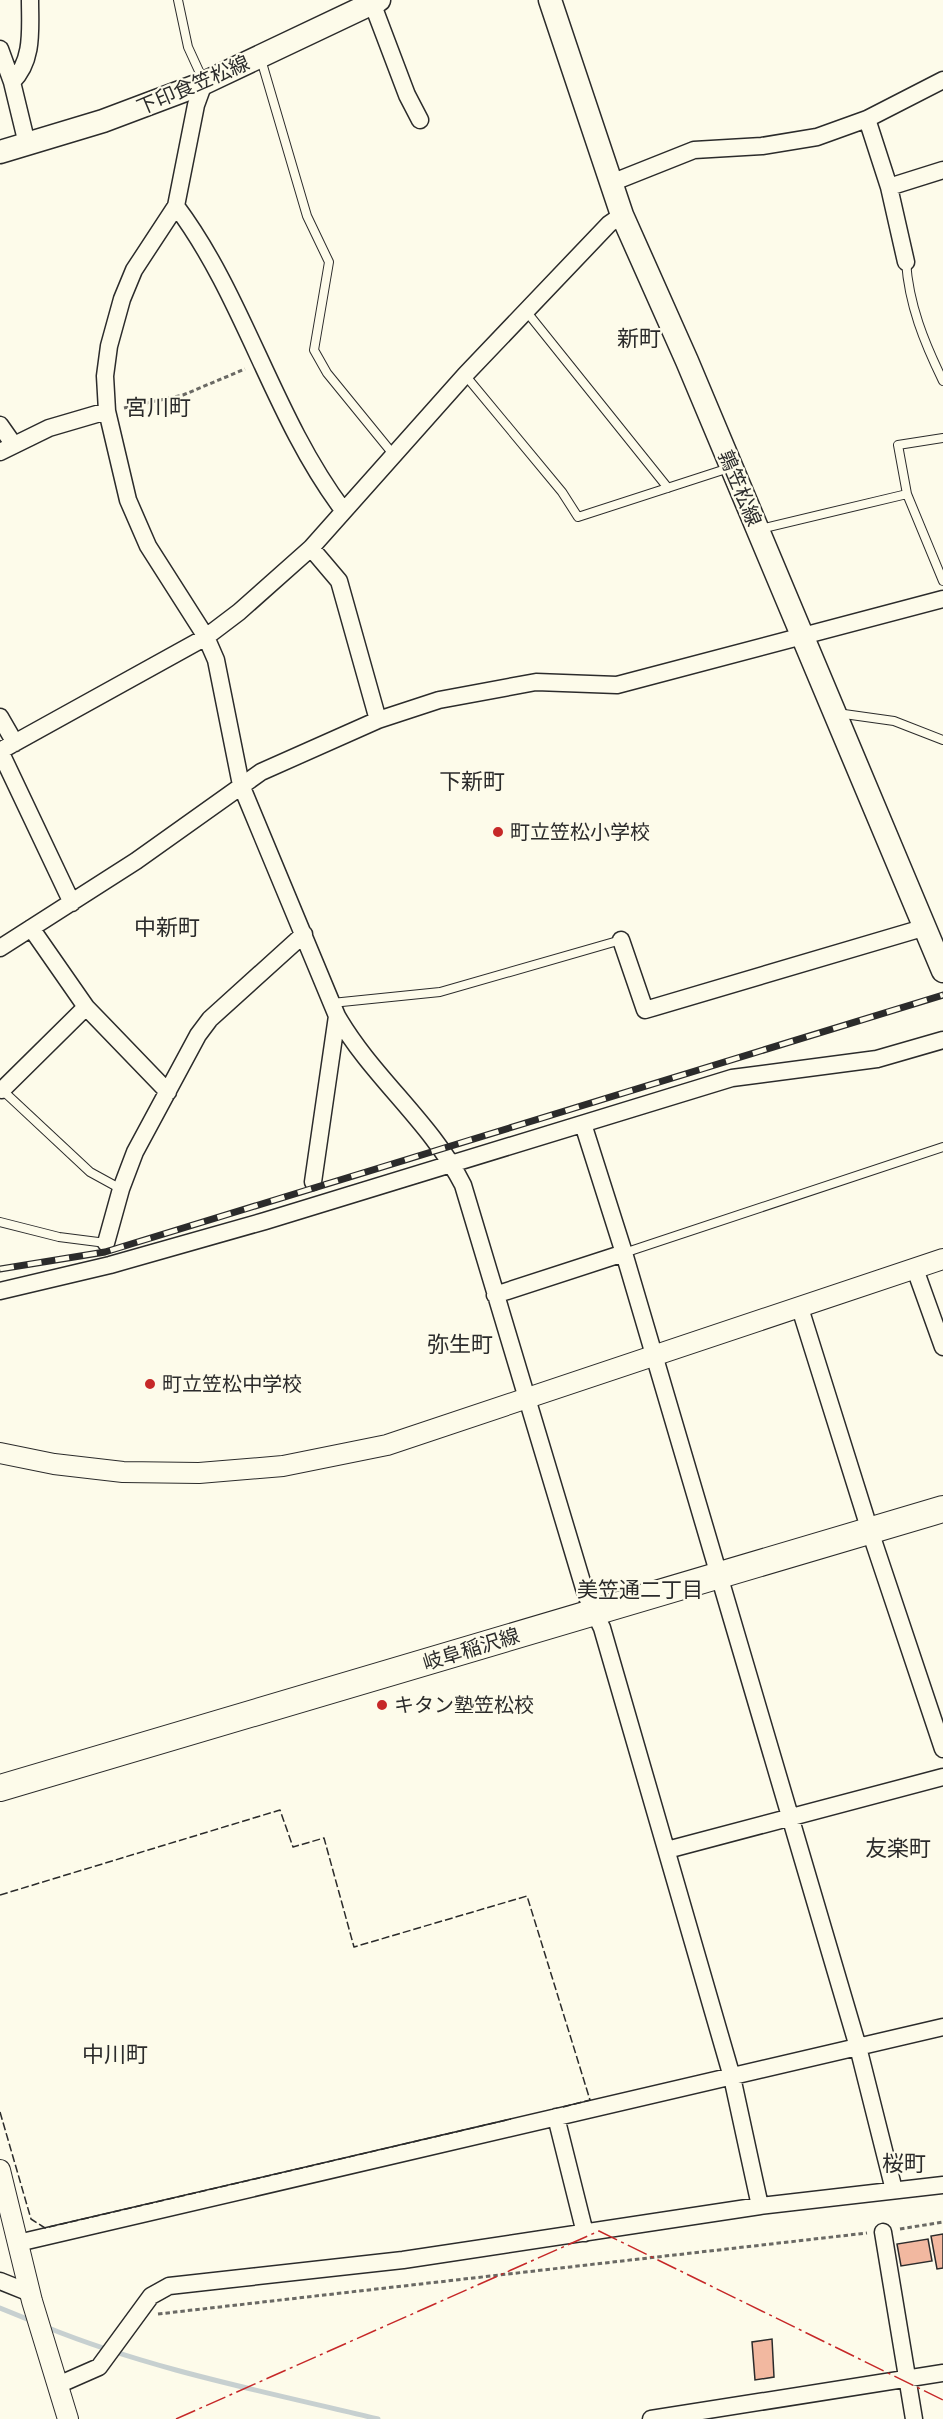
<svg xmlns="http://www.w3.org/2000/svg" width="943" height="2419" viewBox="0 0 943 2419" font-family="Ubuntu,'Noto Sans JP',sans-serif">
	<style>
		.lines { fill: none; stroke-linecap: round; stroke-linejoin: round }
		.stream { stroke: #c7d0d0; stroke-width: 5 }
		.building { fill: #f2b8a0; stroke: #2b2b2b; stroke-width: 1.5 }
		.service-casing { stroke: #2b2b2b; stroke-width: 10 }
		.minor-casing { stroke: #2b2b2b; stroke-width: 19 }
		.tertiary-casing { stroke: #2b2b2b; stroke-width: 22 }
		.secondary-casing { stroke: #2b2b2b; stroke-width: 25 }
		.primary-casing { stroke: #2b2b2b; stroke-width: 28 }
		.path { stroke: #6a6964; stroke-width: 3; stroke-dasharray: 4.5 3; stroke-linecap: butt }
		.service { stroke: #fdfbea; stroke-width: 8 }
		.minor { stroke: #fdfbea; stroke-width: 16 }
		.tertiary { stroke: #fdfbea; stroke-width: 20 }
		.secondary { stroke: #fdfbea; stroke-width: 22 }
		.primary { stroke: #fdfbea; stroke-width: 26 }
		.rail-casing { stroke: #2b2b2b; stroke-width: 7 }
		.rail { stroke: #fdfbea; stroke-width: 4.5; stroke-dasharray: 14; stroke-linecap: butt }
		.fence { stroke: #2b2b2b; stroke-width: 1.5; stroke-dasharray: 8 3; stroke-linecap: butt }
		.power { stroke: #c62828; stroke-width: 1.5; stroke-dasharray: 21 4.5 3 4.5; stroke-linecap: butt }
		.poi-dot { fill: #c62828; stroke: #fdfbea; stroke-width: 2 }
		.labels { text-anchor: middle; stroke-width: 4.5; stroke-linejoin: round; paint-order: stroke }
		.street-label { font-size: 20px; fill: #2b2b2b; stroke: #fdfbea }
		.poi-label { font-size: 20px; fill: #2b2b2b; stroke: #fdfbea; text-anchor: start }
		.neighbourhood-label { font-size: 21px; fill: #2b2b2b; stroke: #fdfbea }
		.quarter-label { font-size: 22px; fill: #2b2b2b; stroke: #fdfbea }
	</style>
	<rect width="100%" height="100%" fill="#fdfbea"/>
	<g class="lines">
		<path class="stream" d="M0 2308 32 2321
			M46 2327C152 2370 267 2392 378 2419"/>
	</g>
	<path class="building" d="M943 2234V2268L937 2269 931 2236Z
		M928 2239 932 2261 901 2266 897 2244Z
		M772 2339 774 2377 755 2380 752 2342Z"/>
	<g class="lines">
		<defs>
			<path id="service" d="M178 0 188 47 204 82
				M260 56 307 216 329 262 314 350 327 373 393 454
				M906 262C909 305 924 342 943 381
				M526 311 668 488
				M465 375 562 492 578 517 729 468
				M907 494 898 445 943 438
				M760 529 907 494 943 581
				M837 713 894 721 943 740
				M332 1003 440 992 621 940
				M0 1088 90 1172 121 1189
				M0 1222 59 1237 106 1243
				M624 1253 943 1147"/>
			<path id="minor" d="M371 0 407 95 420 120
				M0 49 12 82 27 144
				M12 82C34 60 30 29 30 0
				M204 83 196 105 176 206 134 270 122 299 109 346 105 376 107 411 128 500 148 546 206 637 216 660 241 785 337 1016C372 1077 431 1122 463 1185L586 1595 602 1628 732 2077 760 2206
				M867 119 889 187 906 262
				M611 183 694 150 762 146 817 137 867 119 943 80
				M889 187 943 170
				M176 206C245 298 273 417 343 510
				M0 425 14 445
				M0 452 49 428 107 411
				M311 548 339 581 378 720
				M0 717 15 743
				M0 751 206 637 239 612 311 548 465 375 609 224 622 215
				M0 751 72 903
				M31 928 86 1007 168 1092
				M621 940 645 1010 926 927
				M0 948 136 861 261 772 378 720 439 700 536 682 617 685 943 599
				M2 1090 86 1007
				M583 1124 624 1253 858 2047 894 2190
				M313 1182 337 1016
				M106 1243 121 1189 135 1152 198 1035 210 1019 304 934
				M915 1269 943 1347
				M0 1291 110 1265 265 1221 732 1078 877 1059 943 1040
				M495 1295 624 1253
				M800 1308 870 1531 943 1749
				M667 1850 943 1777
				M556 2117 585 2233
				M883 2232 914 2419
				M18 2243 943 2027
				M0 2281 30 2293
				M58 2385 99 2367 151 2296 169 2286 403 2260 760 2206 943 2185
				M651 2419 943 2373"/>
			<path id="tertiary" d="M0 1453 54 1464 123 1472 199 1473 283 1466 387 1445 943 1259
				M0 2170 32 2301 68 2419"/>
			<path id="secondary" d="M550 0 622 215 687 361 943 971
				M0 152 103 121 204 83 379 0"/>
			<path id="primary" d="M0 1788 943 1509"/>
		</defs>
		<use href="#service" class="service-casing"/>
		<use href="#minor" class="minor-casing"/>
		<use href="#tertiary" class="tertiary-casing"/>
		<use href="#secondary" class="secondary-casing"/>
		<use href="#primary" class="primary-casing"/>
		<path class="path" d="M124 408 183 395 245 369
			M900 2229 943 2222
			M158 2314 867 2233"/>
		<use href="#service" class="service"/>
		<use href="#minor" class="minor"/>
		<use href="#tertiary" class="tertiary"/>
		<use href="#secondary" class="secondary"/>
		<use href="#primary" class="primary"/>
		<defs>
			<path id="rail" d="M0 1269 105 1252 943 995"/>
		</defs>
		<use href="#rail" class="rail-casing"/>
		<use href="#rail" class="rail"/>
		<path class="fence" d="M0 1895 280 1810 293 1847 324 1838 354 1947 527 1896 590 2100 563 2107
			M0 2112 31 2219 45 2228 511 2119"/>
		<path class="power" d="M176 2419 599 2231 943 2400"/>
	</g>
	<g class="poi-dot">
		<circle cx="498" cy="832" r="6"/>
		<circle cx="150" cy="1384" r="6"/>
		<circle cx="382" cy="1705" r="6"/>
	</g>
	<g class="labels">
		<g class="street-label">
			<text transform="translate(193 85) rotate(-23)" y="7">下印食笠松線</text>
			<text transform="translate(740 488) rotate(67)" y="7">鶉笠松線</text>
			<text transform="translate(471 1649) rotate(-17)" y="7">岐阜稲沢線</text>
		</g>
		<g class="poi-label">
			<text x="510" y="839">町立笠松小学校</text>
			<text x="162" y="1391">町立笠松中学校</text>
			<text x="394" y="1712">キタン塾笠松校</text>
		</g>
		<g class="neighbourhood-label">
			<text x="640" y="1597">美笠通二丁目</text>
		</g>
		<g class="quarter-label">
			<text x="639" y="346">新町</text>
			<text x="158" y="415">宮川町</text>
			<text x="472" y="789">下新町</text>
			<text x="167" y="935">中新町</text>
			<text x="460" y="1352">弥生町</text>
			<text x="898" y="1856">友楽町</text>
			<text x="115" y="2062">中川町</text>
			<text x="904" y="2171">桜町</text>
		</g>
	</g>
</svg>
